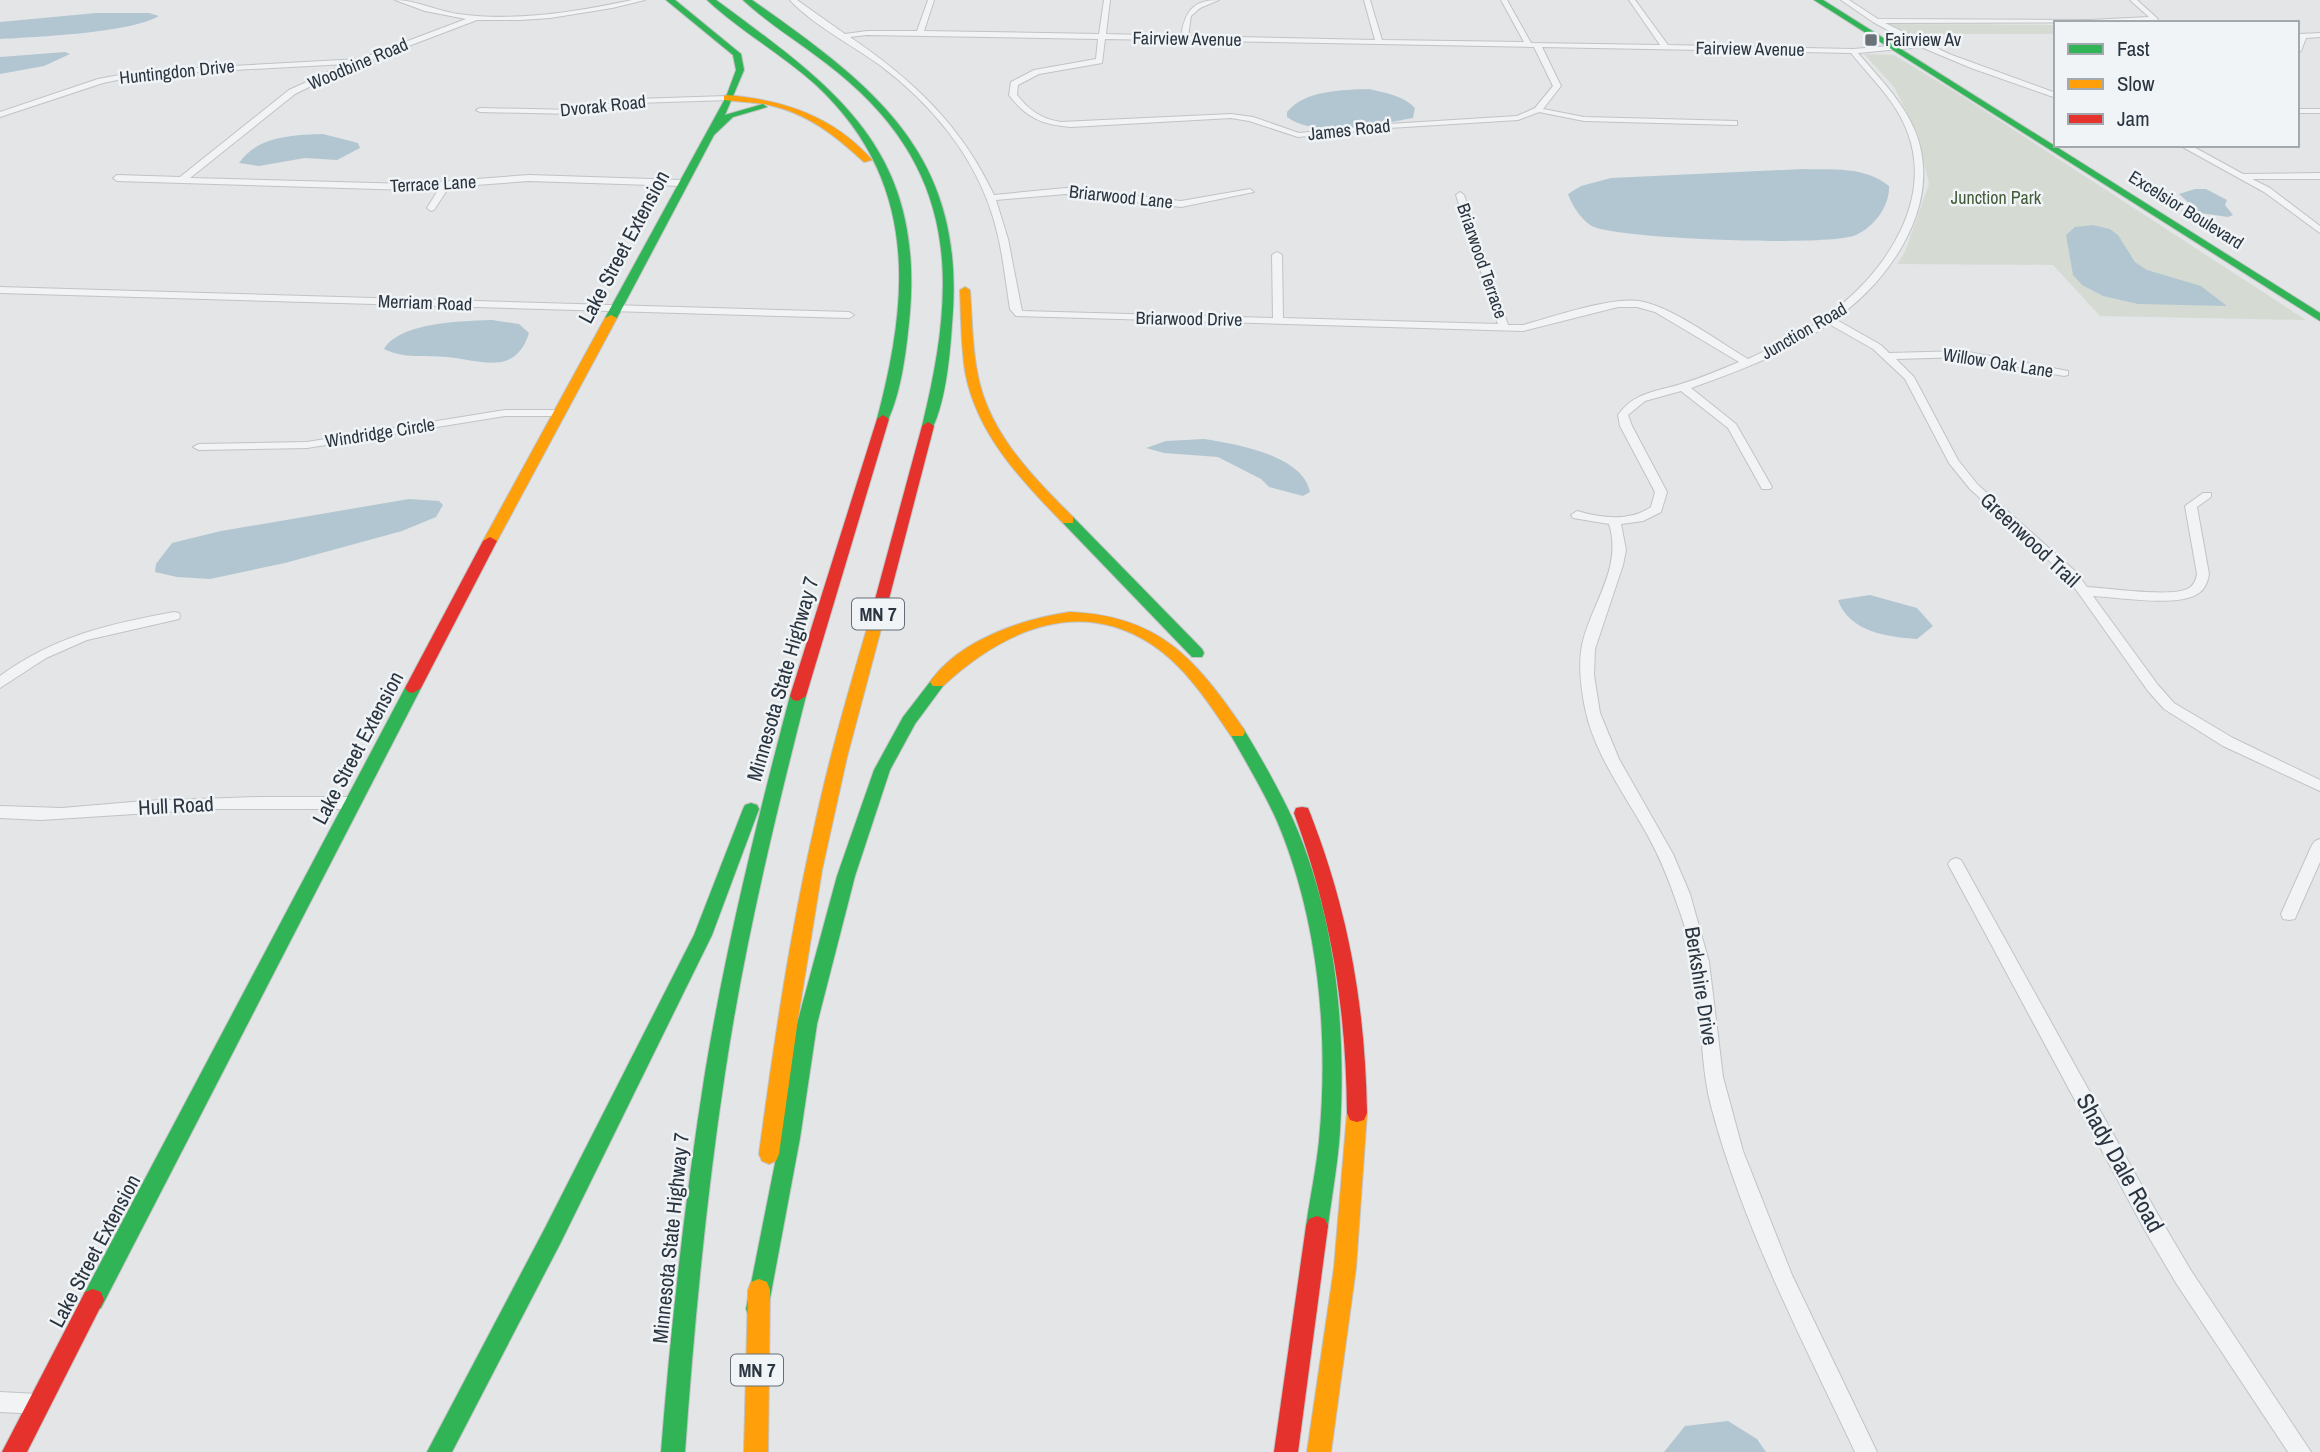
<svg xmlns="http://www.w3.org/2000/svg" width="2320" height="1452" viewBox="0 0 2320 1452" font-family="'Archivo Narrow',sans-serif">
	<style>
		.green { fill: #d5dbd3 }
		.water { fill: #b2c6d1 }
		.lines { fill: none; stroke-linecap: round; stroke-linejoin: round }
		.street-casing { stroke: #c1c3c5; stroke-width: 2 }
		.fast-casing { stroke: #c1c3c5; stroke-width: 2 }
		.slow-casing { stroke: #c1c3c5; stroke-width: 2 }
		.jam-casing { stroke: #c1c3c5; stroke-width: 2 }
		.street { fill: #f1f3f4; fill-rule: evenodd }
		.fast { fill: #30b455; fill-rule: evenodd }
		.slow { fill: #ff9f0a; fill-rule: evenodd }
		.jam { fill: #e5322d; fill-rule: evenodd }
		.poi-dot { fill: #6b737a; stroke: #f0f4f7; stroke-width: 2.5 }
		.labels { text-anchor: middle; stroke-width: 5; stroke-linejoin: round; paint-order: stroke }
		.far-street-label { font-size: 18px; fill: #2a3540; stroke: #f0f4f7 }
		.far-poi-label { font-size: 18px; fill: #2a3540; stroke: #f0f4f7; text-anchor: start }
		.far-park-label { font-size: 18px; fill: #435b38; stroke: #f0f4f7 }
		.shield { fill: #f0f4f7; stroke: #656e77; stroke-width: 2 }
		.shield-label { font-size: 19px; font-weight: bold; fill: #2a3540 }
		.street-label { font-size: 21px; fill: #2a3540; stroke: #f0f4f7 }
		.near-street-label { font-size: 24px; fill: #2a3540; stroke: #f0f4f7 }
	</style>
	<rect width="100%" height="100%" fill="#e3e5e7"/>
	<path class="green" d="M1890 24 2056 25V34H1910Z
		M1864 54 1894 55 1957 93 2306 320 2100 316 2053 265 1897 264 1905 252 1929 184 1917 133 1894 87Z"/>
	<path class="water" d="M96 13H149L159 16C130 33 36 37 0 39V22Z
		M65 52 70 54 44 66 0 74V57Z
		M1369 89C1386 93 1404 96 1415 108L1413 118C1378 124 1317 139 1287 117V112C1305 90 1342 90 1369 89Z
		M323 134 358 143 360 148 337 160 305 158 259 166 239 163C257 136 293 135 323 134Z
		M1803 169C1833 170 1864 166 1889 186 1890 206 1874 227 1856 235 1828 247 1624 239 1594 227 1583 222 1572 206 1568 194L1581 186 1611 178Z
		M2195 189H2206L2227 200 2225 205 2233 215 2228 217 2200 213 2179 194Z
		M2093 225 2110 229 2118 235 2135 262 2147 270 2201 286 2227 306 2138 304 2103 296 2082 285 2073 275 2066 235 2075 227Z
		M492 320 519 324 529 333C515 377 481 360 447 357 424 355 405 359 384 349 400 322 463 321 492 320Z
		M1204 439C1235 444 1303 455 1310 492L1303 496 1269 487 1261 479 1218 457 1164 453 1146 448 1166 441Z
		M409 499 439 501 443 505 436 517 402 531 285 563 210 579 177 577 155 572 156 564 172 543 180 541 221 531Z
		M1870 595 1917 608 1933 626 1917 639C1888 637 1849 632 1838 600Z
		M1728 1421 1757 1439 1766 1452H1664L1685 1426Z"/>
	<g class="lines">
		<defs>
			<path id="street" d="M395 0C416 0 437 11 458 14 516 22 575 12 632 0H645L612 8 550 18 520 20H477L335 74 295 94 190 178 410 184 529 175 682 180 686 183 682 186 529 181 449 187 434 210 431 211 427 208 440 187 410 190 117 181 113 178 117 175 180 177 289 90 346 64 141 75 103 83 0 117V112L98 79 141 71 360 59 466 19 425 11Z
				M790 0H797L845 34 867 31H917L928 0H934L924 31 1099 34 1104 0H1110L1106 34 1181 36C1185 12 1192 0 1219 0L1200 8 1191 16 1188 36 1375 40 1364 0H1370L1382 40 1524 42 1501 0H1507L1531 43 1660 45 1629 0H1635L1668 45 1853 49 1913 44 1873 22 1841 0H1849L1878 19 2090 20 2149 17 2130 0H2137L2158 19 2156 22 1885 23 1949 54 2056 93V98L1971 68 1921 47 1858 53C1878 77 1903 101 1915 131 1944 202 1892 279 1835 319L1881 345 1889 353 1963 351 2068 371V375L2064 376 1963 357 1896 359 1914 377 1958 460 1978 485 2075 571 2087 587C2108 588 2173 598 2189 588 2194 585 2196 580 2197 574L2185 506 2203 493H2211V497L2197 507 2209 574C2208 581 2205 589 2199 593 2179 608 2118 597 2093 596L2158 685 2174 703 2233 738 2320 780V791L2223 746 2164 709 2148 691 2067 577 1970 489 1949 463 1905 379 1873 349 1829 324C1787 353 1738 371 1691 388L1736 424 1772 487 1770 489H1762L1728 428 1681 391 1645 401 1628 415 1632 426 1667 492 1661 512 1643 521 1621 524 1626 550 1623 565 1595 649 1594 675 1600 713 1619 759 1673 854 1690 894 1709 962 1723 1077 1743 1151 1792 1275 1877 1452H1855C1802 1340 1743 1227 1711 1106 1701 1067 1702 1026 1697 986 1693 958 1687 930 1677 904 1669 880 1660 858 1648 836 1626 796 1594 754 1585 708 1581 688 1578 666 1582 645 1591 604 1623 568 1609 524L1573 518 1571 515 1577 511C1602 518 1629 522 1651 507L1655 492 1620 426 1618 415C1634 392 1656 392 1681 384 1701 378 1720 370 1739 362L1655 312 1637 307H1618L1523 331 1016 316 1010 309C1005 277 1002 245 992 214 973 154 931 104 881 66 852 45 813 25 790 0ZM867 35 1098 39 1096 59 1034 70 1011 82 1009 95C1026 118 1043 125 1071 127L1231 118 1249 121 1298 137 1389 128 1518 120 1539 112 1584 121 1734 125H1737V121L1584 117 1543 109 1561 86 1542 47 1851 53C1871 78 1896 101 1907 131 1933 197 1890 264 1841 305 1814 329 1780 344 1748 359 1719 342 1671 306 1639 301 1609 297 1553 317 1523 325H1508L1464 195 1460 192 1456 195 1498 324 1283 318 1282 255 1277 252 1272 255 1273 318 1022 311 1008 239 996 200 1066 194 1181 207 1254 192 1250 189 1181 201 1066 188 994 195C961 125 913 80 850 37ZM1105 39 1534 47 1553 86 1535 108 1517 116 1389 124 1299 133 1253 117 1231 114 1061 122C1041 119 1029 110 1017 95L1018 85 1039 74 1102 63Z
				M2320 33V37L2306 38 2301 51 2297 53V41L2300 34Z
				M727 96 731 98 730 100 635 103 575 114 480 112 476 110 480 108 575 110 635 99Z
				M2297 109H2320V113H2297Z
				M2179 145H2190L2243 174 2320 173V179H2252L2270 188 2320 226V233L2264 192Z
				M0 287 849 312 854 315 849 318 0 293Z
				M505 410H560L565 413 560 416H505L307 448 199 450 193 447 199 444 307 442Z
				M174 612 179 613 180 616 179 619 87 640 46 658 0 688V676C55 636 109 624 174 612Z
				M259 797H353L358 799 360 803 358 807 353 809H212L41 820 0 818V806L62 808 144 801Z
				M2320 839V862L2297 914 2295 919 2289 920 2283 919 2281 914 2312 845 2315 841Z
				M1956 858 1961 860 2157 1213 2190 1269 2311 1452H2288L2176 1283 2143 1227 1948 864 1951 860Z
				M0 1392 38 1394 45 1397 48 1404 45 1411 38 1414 0 1412Z"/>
			<path id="fast" d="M666 0H675L741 54 744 70 725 115 763 104 767 107 733 117 714 135 617 318 611 321 605 318 726 97 736 70 733 55Z
				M707 0H716C834 87 923 148 910 312 907 345 902 392 887 422H879L877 419C910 295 918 180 816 85 782 54 740 31 707 0Z
				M743 0H752C877 88 967 156 952 324 950 355 946 401 932 429H924L922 426C955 292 961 180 849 82 816 52 774 29 743 0Z
				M1814 0H1823L2320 313V321Z
				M1068 516 1073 517 1202 649 1204 653 1202 657H1192L1063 523V517Z
				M938 677 946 682 915 724 890 770 855 876 817 1024 800 1138 768 1309 765 1317 757 1320 749 1317 746 1309 780 1138 797 1024 837 876 874 770 903 717 933 678Z
				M413 683 421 688 101 1308 93 1311 85 1308 82 1300 85 1292 405 688Z
				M798 691 806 696C774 821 744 946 725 1073 706 1199 694 1325 685 1452H661C671 1325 685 1199 705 1073 726 946 757 821 790 696Z
				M1237 726 1243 728C1261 758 1279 789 1294 822 1336 918 1346 1027 1340 1131 1338 1163 1332 1194 1328 1226L1325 1233 1317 1236 1309 1233 1306 1226C1310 1198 1316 1170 1319 1141 1329 1036 1319 920 1277 821 1263 790 1246 762 1229 732Z
				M751 803 757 805 759 809 712 935 561 1242 452 1452H427L545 1228 694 935 743 809 745 805Z"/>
			<path id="slow" d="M727 95C783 100 833 116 872 160L864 162C836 136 807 113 769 105 754 102 739 102 724 100V96Z
				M965 287 970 290C972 317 972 344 977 371 987 431 1031 475 1073 517V523H1063C1021 480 976 433 965 371 961 344 961 317 960 290Z
				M611 315 617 318 497 541 490 545 485 544 483 541 605 318Z
				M1070 612C1159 616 1195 658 1243 728L1245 732 1243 736H1231C1209 703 1185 666 1151 644 1077 596 1001 632 943 686H933L930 682C959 640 1022 619 1070 612Z
				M877 613 884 618 847 757 822 870 799 1012 779 1154 776 1161 769 1164 762 1161 759 1154C774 1043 790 933 815 824 830 754 850 686 870 618Z
				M1357 1104 1364 1106 1367 1113 1356 1268 1331 1452H1307L1334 1268 1347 1113 1350 1106Z
				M759 1279 767 1282 770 1290 768 1452H744L748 1290 751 1282Z"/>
			<path id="jam" d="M883 415 889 419 806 696 798 701 793 700 790 696 877 419Z
				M928 422 934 426 884 618 877 623 870 618 922 426Z
				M490 537 497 541 421 688 413 693 408 692 405 688 483 541Z
				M1302 807 1308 808 1310 813C1349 913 1365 1006 1367 1113L1364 1120 1357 1122 1350 1120 1347 1113C1346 1006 1331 914 1294 813L1296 808Z
				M1317 1216 1325 1219 1328 1226 1298 1452H1274L1306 1226 1309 1219Z
				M93 1289 101 1292 104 1300 27 1452H2L85 1292Z"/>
		</defs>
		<use href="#street" class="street-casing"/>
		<use href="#fast" class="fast-casing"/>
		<use href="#slow" class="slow-casing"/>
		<use href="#jam" class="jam-casing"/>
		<use href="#street" class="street"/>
		<use href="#fast" class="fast"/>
		<use href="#slow" class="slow"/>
		<use href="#jam" class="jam"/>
	</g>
	<rect class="poi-dot" x="1864" y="33" width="14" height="14" rx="3.5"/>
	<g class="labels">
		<g class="far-street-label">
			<text transform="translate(1187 39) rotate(1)" y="6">Fairview Avenue</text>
			<text transform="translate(1750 49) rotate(1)" y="6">Fairview Avenue</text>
			<text transform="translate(358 64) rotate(-23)" y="6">Woodbine Road</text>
			<text transform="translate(177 72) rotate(-6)" y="6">Huntingdon Drive</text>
			<text transform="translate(603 106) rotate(-6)" y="6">Dvorak Road</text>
			<text transform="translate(1349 130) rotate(-6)" y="6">James Road</text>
			<text transform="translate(433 184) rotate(-3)" y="6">Terrace Lane</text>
			<text transform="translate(1121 197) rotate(6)" y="6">Briarwood Lane</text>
			<text transform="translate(2186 210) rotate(32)" y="6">Excelsior Boulevard</text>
			<text transform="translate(1482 261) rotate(71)" y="6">Briarwood Terrace</text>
			<text transform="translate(425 303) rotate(2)" y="6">Merriam Road</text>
			<text transform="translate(1189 319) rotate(1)" y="6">Briarwood Drive</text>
			<text transform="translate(1804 331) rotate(-30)" y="6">Junction Road</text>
			<text transform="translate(1998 363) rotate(9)" y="6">Willow Oak Lane</text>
			<text transform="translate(380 433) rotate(-9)" y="6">Windridge Circle</text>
		</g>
		<g class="far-poi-label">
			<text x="1885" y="46">Fairview Av</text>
		</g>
		<g class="far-park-label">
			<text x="1996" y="204">Junction Park</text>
		</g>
		<g class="shield">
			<rect x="852" y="598.5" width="52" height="31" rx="5"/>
			<rect x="731" y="1354.5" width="52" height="31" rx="5"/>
		</g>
		<g class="shield-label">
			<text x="878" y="621">MN 7</text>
			<text x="757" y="1377">MN 7</text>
		</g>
		<g class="street-label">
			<text transform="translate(624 247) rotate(-62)" y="7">Lake Street Extension</text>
			<text transform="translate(2030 540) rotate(43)" y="7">Greenwood Trail</text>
			<text transform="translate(783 679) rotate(-74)" y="7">Minnesota State Highway 7</text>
			<text transform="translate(358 748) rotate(-62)" y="7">Lake Street Extension</text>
			<text transform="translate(176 806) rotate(-3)" y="7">Hull Road</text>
			<text transform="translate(1701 986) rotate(81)" y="7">Berkshire Drive</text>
			<text transform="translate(671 1238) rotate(-84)" y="7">Minnesota State Highway 7</text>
			<text transform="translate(95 1251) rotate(-62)" y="7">Lake Street Extension</text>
		</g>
		<g class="near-street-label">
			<text transform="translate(2120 1163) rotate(61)" y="8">Shady Dale Road</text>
		</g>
	</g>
	<rect x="2054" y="21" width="245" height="126" fill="#f0f4f7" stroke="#a1a8ae" stroke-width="2"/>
	<rect x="2068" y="44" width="35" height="10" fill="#30b455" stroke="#a1a8ae" stroke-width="2"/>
	<text x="2117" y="56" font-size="21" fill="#2a3540">Fast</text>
	<rect x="2068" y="79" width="35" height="10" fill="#ff9f0a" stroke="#a1a8ae" stroke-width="2"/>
	<text x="2117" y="91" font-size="21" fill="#2a3540">Slow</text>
	<rect x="2068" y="114" width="35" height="10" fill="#e5322d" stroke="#a1a8ae" stroke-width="2"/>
	<text x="2117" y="126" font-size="21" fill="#2a3540">Jam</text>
</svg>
